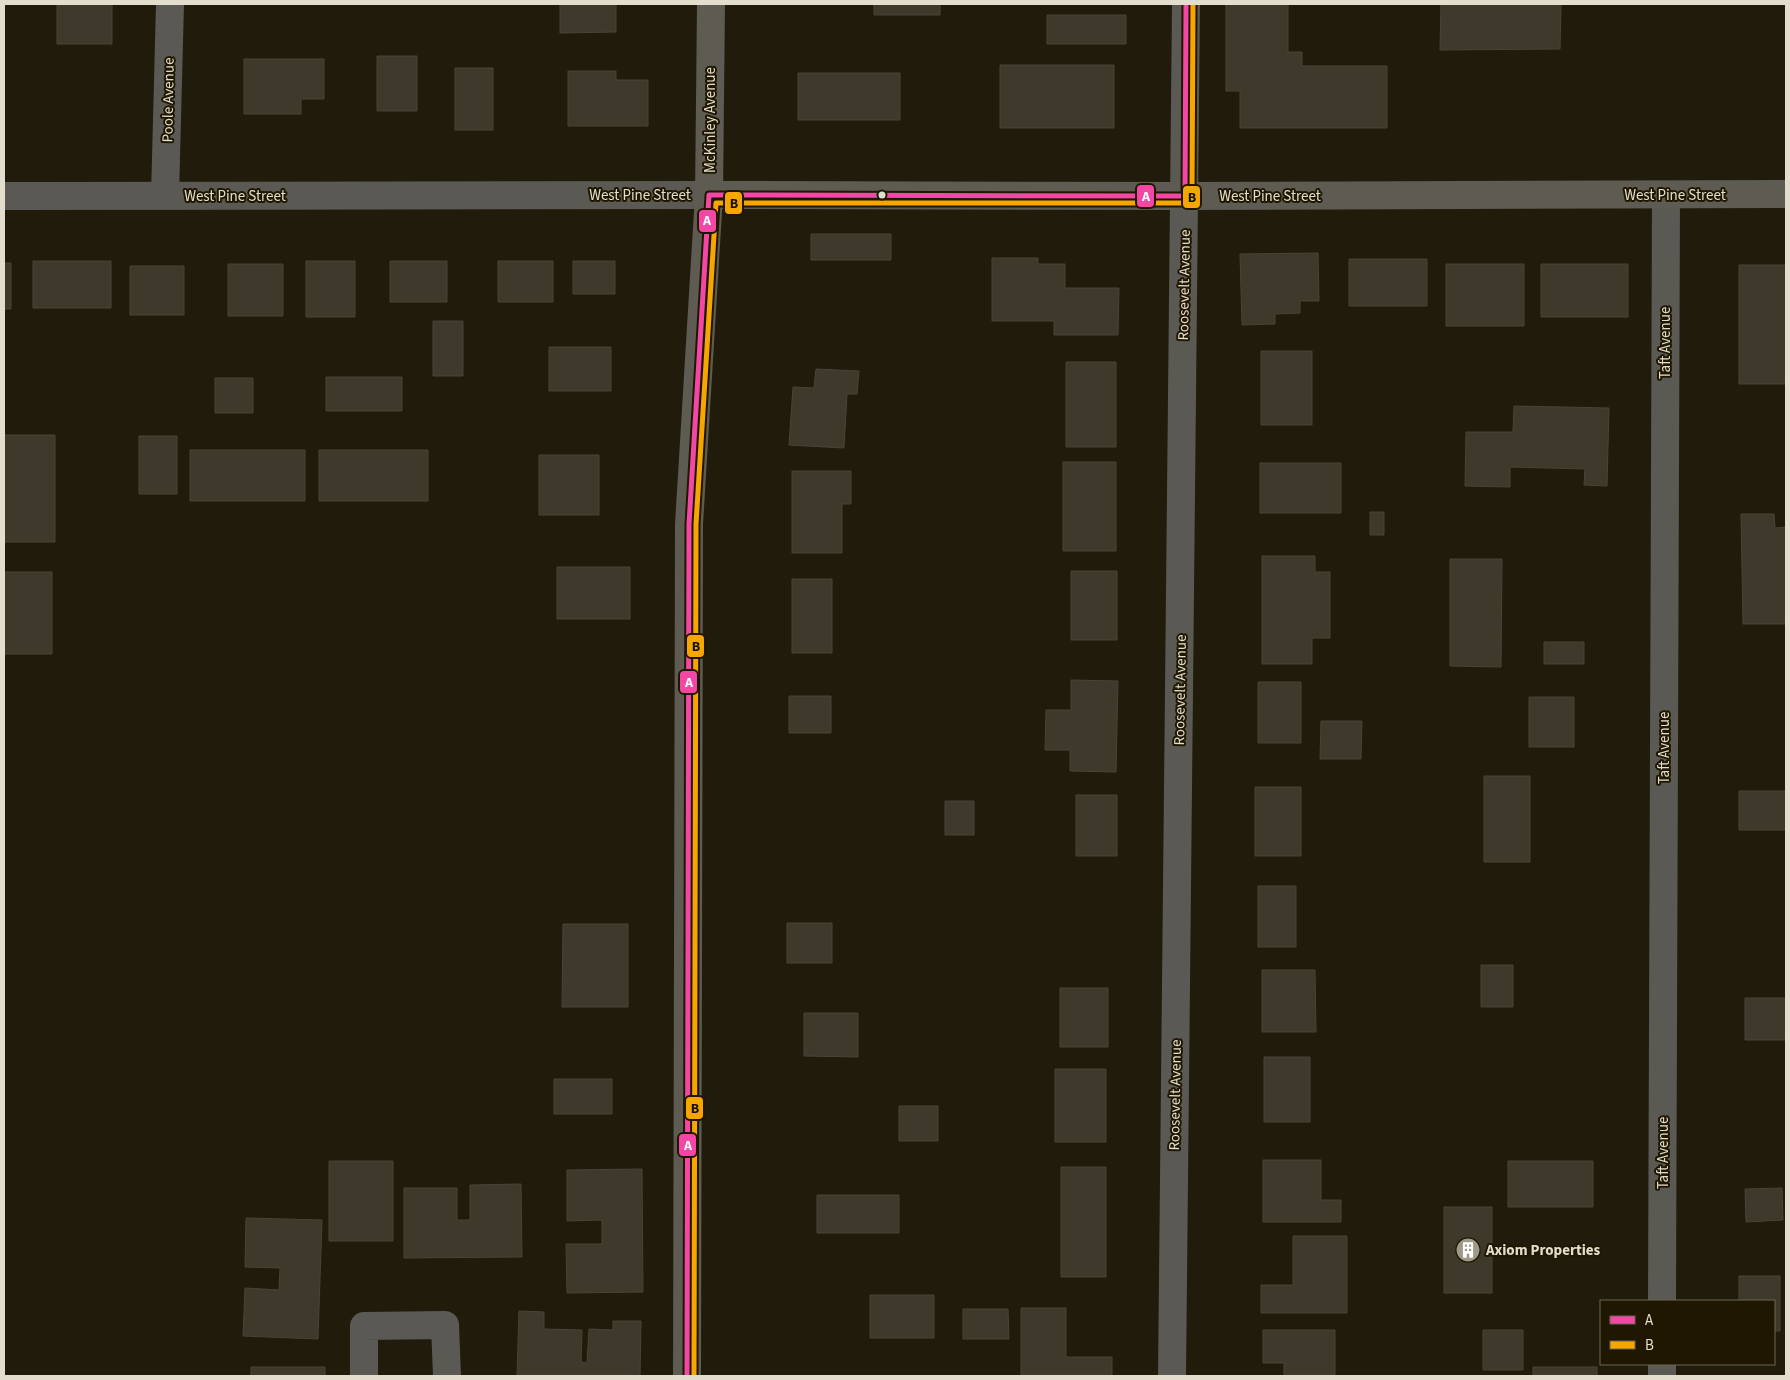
<svg xmlns="http://www.w3.org/2000/svg" width="1790" height="1380" viewBox="0 0 1790 1380" font-family="'Source Sans 3',sans-serif">
	<style>
		.building { fill: #3e392b; stroke: #484437 }
		.lines { fill: none; stroke-linecap: round; stroke-linejoin: round }
		.street { stroke: #5b5953; stroke-width: 28 }
		.secondary { stroke: #5d5b52; stroke-width: 28 }
		.bus-1-casing { stroke: #1f1700; stroke-width: 9 }
		.bus-2-casing { stroke: #1f1700; stroke-width: 9 }
		.bus-1 { stroke: #f346a5; stroke-width: 5 }
		.bus-2 { stroke: #f7a600; stroke-width: 5 }
		.bus-dot { fill: #e2ddcc; stroke: #1f1700; stroke-width: 2 }
		.labels { text-anchor: middle; stroke-width: 4; stroke-linejoin: round; paint-order: stroke }
		.street-label { font-size: 15px; fill: #e2ddcc; stroke: #1f1700 }
		.poi-label { font-size: 15px; font-weight: bold; fill: #e2ddcc; stroke: #1f1700; text-anchor: start }
		.line-badge { stroke: #1f1700; stroke-width: 2 }
		.badge-label { font-size: 14px; text-anchor: middle; font-weight: bold; fill: #fff }
		.pale-badge-label { font-size: 14px; text-anchor: middle; font-weight: bold; fill: #111 }
	</style>
	<rect width="100%" height="100%" fill="#211b0b"/>
	<path class="building" d="M57 4H112V44H57Z
		M560 4H616V32L560 33Z
		M874 4H940V15H874Z
		M1226 4H1288V52H1302V66H1387V128H1240V91H1226Z
		M1441 4H1561L1560 49 1440 50Z
		M1047 15H1126V44H1047Z
		M377 56H417V111H377Z
		M244 59H324V99H301V114H244Z
		M1000 65H1114V128H1000Z
		M455 68H493V130H455Z
		M568 71H616V80H648V126H568Z
		M798 73H900V120H798Z
		M811 234H891V260H811Z
		M1318 253 1319 301H1300V313L1275 314V324L1242 325 1240 254Z
		M992 258H1038V264H1065V288H1119L1118 335H1054V321H992Z
		M1349 259H1427V306H1349Z
		M33 261H111V308H33Z
		M306 261H355V317H306Z
		M390 261H447V302H390Z
		M498 261H553V302H498Z
		M573 261H615V294H573Z
		M4 263H11V309H4Z
		M228 264H283V316H228Z
		M1446 264H1524V326H1446Z
		M1541 264H1628V317H1541Z
		M1739 265H1786V384H1739Z
		M130 266H184V315H130Z
		M433 321H463V376H433Z
		M549 347H611V391H549Z
		M1261 351H1312V425H1261Z
		M1066 362H1116V447H1066Z
		M816 369 859 371 857 394H847L844 448 789 445 793 387 814 388Z
		M326 377H402V411H326Z
		M215 378H253V413H215Z
		M1514 406 1609 408 1607 486 1584 485 1585 469 1510 467V487L1465 486 1466 432H1513Z
		M4 435H55V542H4Z
		M139 436H177V494H139Z
		M190 450H305V501H190Z
		M319 450H428V501H319Z
		M539 455H599V515H539Z
		M1063 462H1116V551H1063Z
		M1260 463H1341V513H1260Z
		M792 471H851V504H842V553H792Z
		M1370 512H1384V535H1370Z
		M1741 514H1774L1775 528 1786 527V624H1743Z
		M1262 556H1315V572H1330V638H1312V664H1262Z
		M1450 559H1502L1501 667 1450 666Z
		M557 567H630V619H557Z
		M1071 571H1117V640H1071Z
		M4 572H52V654H4Z
		M792 579H832V653H792Z
		M1544 642H1584V664H1544Z
		M1071 680 1118 681 1116 772 1070 771V750H1045L1046 710H1071Z
		M1258 682H1301V743H1258Z
		M789 696H831V733H789Z
		M1529 697H1574V747H1529Z
		M1321 721H1362L1361 759H1320Z
		M1484 776H1530V862H1484Z
		M1255 787H1301V856H1255Z
		M1739 791H1786V830H1739Z
		M1076 795H1117V856H1076Z
		M945 801H974V835H945Z
		M1258 886H1296V947H1258Z
		M787 923H832V963H787Z
		M563 924H628V1007H562Z
		M1481 965H1513V1007H1481Z
		M1262 970H1315L1316 1032H1262Z
		M1060 988H1108V1047H1060Z
		M1745 998H1786V1040H1745Z
		M804 1013H858V1057L804 1056Z
		M1264 1057H1310V1122H1264Z
		M1055 1069H1106V1142H1055Z
		M554 1079H612V1114H554Z
		M899 1106H938V1141H899Z
		M1263 1160H1321V1200H1341V1222H1263Z
		M329 1161H393V1241H329Z
		M1508 1161H1593V1207H1508Z
		M1061 1167H1106V1277H1061Z
		M642 1169 643 1292 567 1293 566 1244H602V1220L567 1221V1170Z
		M521 1184 522 1257 404 1258V1188H457V1220H470V1185Z
		M1782 1188 1783 1220 1746 1222 1745 1189Z
		M817 1195H899V1233H817Z
		M1444 1207H1492V1293H1444Z
		M246 1218 322 1220 318 1339 243 1336 245 1288 279 1290 280 1268 245 1267Z
		M1293 1236H1347V1313H1261V1285H1293Z
		M1739 1276H1780V1331H1774V1301H1739Z
		M870 1295H934V1338H870Z
		M1021 1308H1066V1357H1112V1376H1021Z
		M963 1309H1008L1009 1339H963Z
		M519 1311 544 1312V1329L582 1330 581 1362 587 1363 589 1329 613 1330V1321H641L640 1376H517Z
		M1263 1330H1335V1376H1284V1363H1263Z
		M1483 1330H1523V1370H1483Z
		M251 1367H325V1376H251Z
		M1533 1367H1597V1376H1533Z"/>
	<g class="lines">
		<path class="street" d="M4 196 709 195
			M165 196 170 4
			M1662 1301 1666 195
			M364 1376V1326L445 1325 447 1376
			M1172 1376 1186 4
			M1662 1376V1364"/>
		<path class="secondary" d="M709 195 1185 196 1786 194
			M687 1376 689 524 709 195 711 4"/>
		<defs>
			<path id="bus-1" d="M687 1376 689 524 709 195 1185 196 1186 4"/>
			<path id="bus-2" d="M694 1376 696 524 716 203H1188L1191 200 1192 196 1193 4"/>
		</defs>
		<use href="#bus-1" class="bus-1-casing"/>
		<use href="#bus-2" class="bus-2-casing"/>
		<use href="#bus-1" class="bus-1"/>
		<use href="#bus-2" class="bus-2"/>
	</g>
	<defs>
		<symbol id="building-disc" viewBox="-11 -11 22 22"><circle r="9.5" fill="#9e9988" stroke="#1f1700"/><path d="M-4-6H4V6H1V3H-1V6H-4ZM-2.5-4.3h1.7v1.8h-1.7ZM.8-4.3h1.7v1.8H.8ZM-2.5-1h1.7V.8h-1.7ZM.8-1h1.7V.8H.8Z" fill="#fff"/></symbol>
	</defs>
	<g fill-rule="evenodd">
		<use href="#building-disc" x="1454" y="1236" width="28" height="28"/>
	</g>
	<circle class="bus-dot" cx="882" cy="195" r="4.5"/>
	<g class="labels">
		<g class="street-label">
			<text transform="translate(168 100) rotate(-89)" y="5">Poole Avenue</text>
			<text transform="translate(710 120) rotate(-90)" y="5">McKinley Avenue</text>
			<text x="640" y="200">West Pine Street</text>
			<text x="1675" y="200">West Pine Street</text>
			<text x="235" y="201">West Pine Street</text>
			<text x="1270" y="201">West Pine Street</text>
			<text transform="translate(1184 285) rotate(-89)" y="5">Roosevelt Avenue</text>
			<text transform="translate(1665 343) rotate(-90)" y="5">Taft Avenue</text>
			<text transform="translate(1180 690) rotate(-89)" y="5">Roosevelt Avenue</text>
			<text transform="translate(1664 748) rotate(-90)" y="5">Taft Avenue</text>
			<text transform="translate(1175 1095) rotate(-89)" y="5">Roosevelt Avenue</text>
			<text transform="translate(1663 1153) rotate(-90)" y="5">Taft Avenue</text>
		</g>
		<g class="poi-label">
			<text x="1486" y="1255">Axiom Properties</text>
		</g>
	</g>
	<g class="line-badge">
		<rect x="1136" y="184" width="19" height="24" rx="5" fill="#f346a5"/>
		<rect x="1182" y="185" width="19" height="24" rx="5" fill="#f7a600"/>
		<rect x="724" y="191" width="19" height="24" rx="5" fill="#f7a600"/>
		<rect x="698" y="209" width="19" height="24" rx="5" fill="#f346a5"/>
		<rect x="686" y="634" width="19" height="24" rx="5" fill="#f7a600"/>
		<rect x="679" y="670" width="19" height="24" rx="5" fill="#f346a5"/>
		<rect x="685" y="1096" width="19" height="24" rx="5" fill="#f7a600"/>
		<rect x="678" y="1133" width="19" height="24" rx="5" fill="#f346a5"/>
	</g>
	<g class="badge-label">
		<text x="1146" y="201">A</text>
		<text x="707" y="225">A</text>
		<text x="689" y="687">A</text>
		<text x="688" y="1150">A</text>
	</g>
	<g class="pale-badge-label">
		<text x="1192" y="202">B</text>
		<text x="734" y="208">B</text>
		<text x="696" y="651">B</text>
		<text x="695" y="1113">B</text>
	</g>
	<rect width="1790" height="1380" fill="none" stroke="#e2ddcc" stroke-width="10"/>
	<rect x="1600" y="1300" width="175" height="65" fill="#1f1700" stroke="#6d6652"/>
	<rect x="1610" y="1316" width="25" height="8" fill="#f346a5" stroke="#6d6652"/>
	<text x="1645" y="1325" font-size="15" fill="#e2ddcc">A</text>
	<rect x="1610" y="1341" width="25" height="8" fill="#f7a600" stroke="#6d6652"/>
	<text x="1645" y="1350" font-size="15" fill="#e2ddcc">B</text>
</svg>
